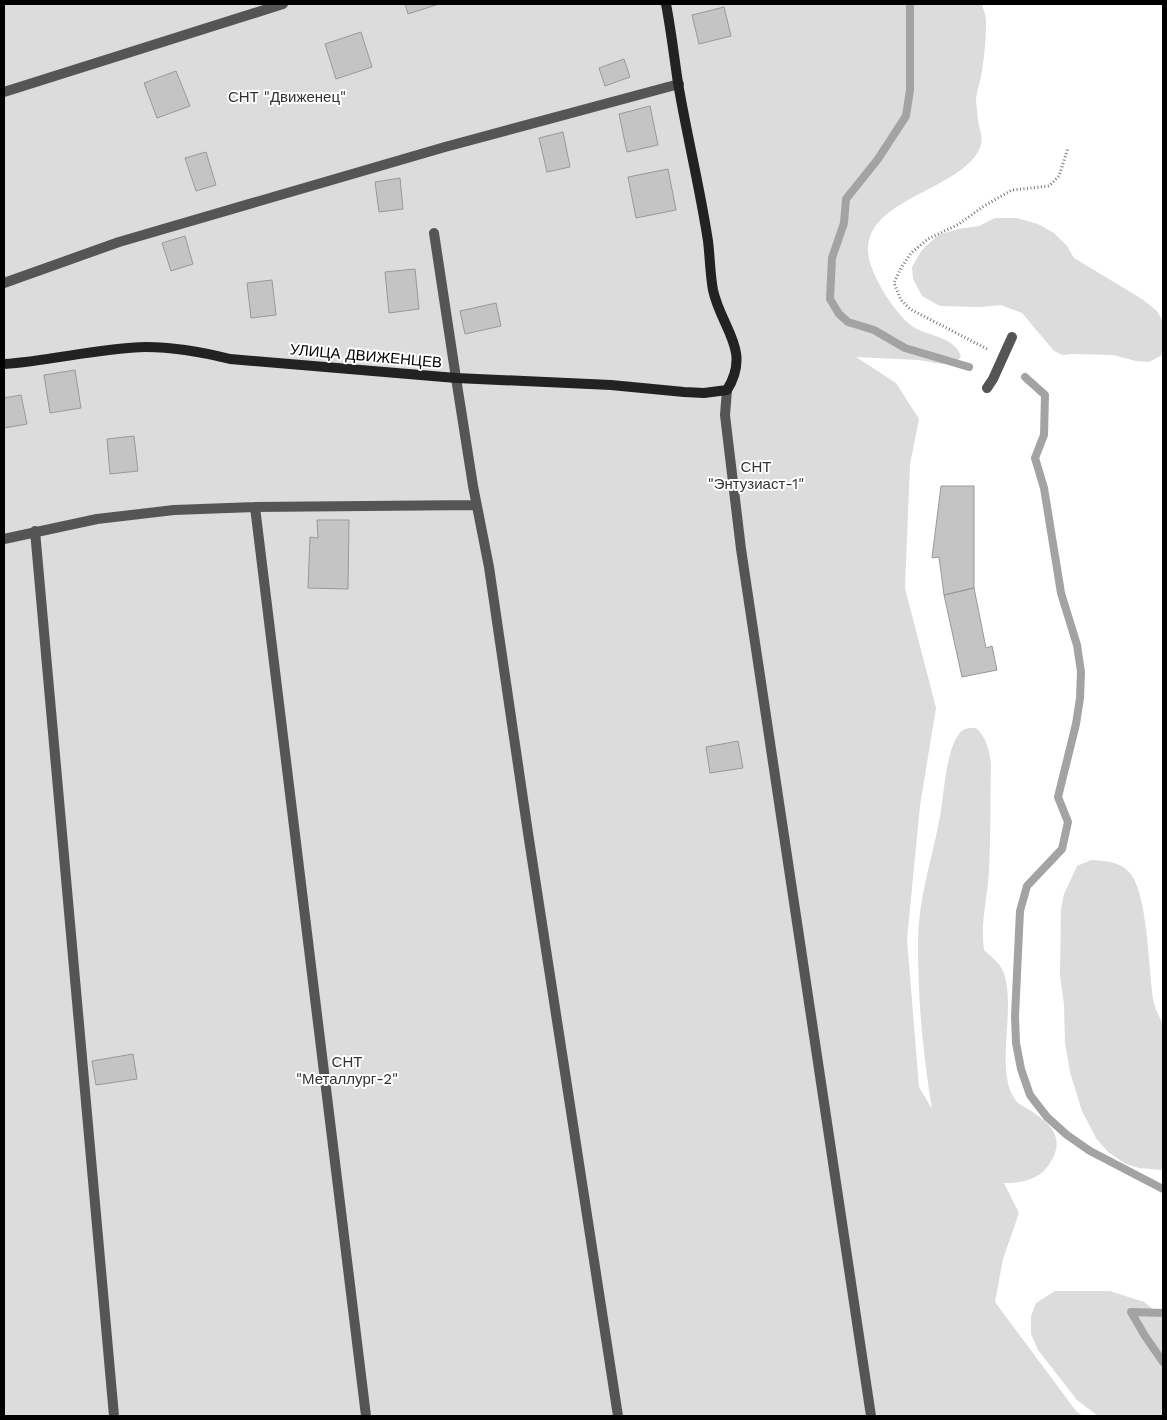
<svg xmlns="http://www.w3.org/2000/svg" width="1167" height="1420" viewBox="0 0 1167 1420" font-family="'Work Sans',sans-serif">
	<style>
		.green { fill: #dcdcdc }
		.lines { fill: none; stroke-linecap: round; stroke-linejoin: round }
		.stream { stroke: #a3a3a3; stroke-width: 8 }
		.building { fill: #c4c4c4; stroke: #999 }
		.path { stroke: #777; stroke-width: 3; stroke-dasharray: 1 2.5; stroke-linecap: butt }
		.lane { stroke: #555; stroke-width: 10 }
		.street { stroke: #555; stroke-width: 10 }
		.secondary { stroke: #222; stroke-width: 10 }
		.labels { text-anchor: middle; stroke-width: 4; stroke-linejoin: round; paint-order: stroke }
		.park-label { font-size: 15px; fill: #333; stroke: #fff }
		.street-label { font-size: 15px; fill: #000; stroke: #fff }
	</style>
	<rect width="100%" height="100%" fill="#fff"/>
	<path class="green" d="M4 4H982C984 11 987 19 986 26 986 41 984 57 982 71 981 81 976 91 976 101 977 107 977 114 978 120 980 133 985 140 978 152 953 194 853 201 870 263 877 284 895 313 912 326 928 337 955 336 961 357L954 363 941 364 919 360 856 357 896 383 919 419 910 464 905 588 936 708 920 806 907 939 919 1087 932 1109C923 1055 918 1000 918 946 917 904 931 863 939 822 944 799 945 752 959 734 963 728 969 728 976 728 987 738 989 750 991 764 990 799 991 835 989 869 988 897 980 922 984 950 990 956 999 962 1002 969 1016 998 1000 1051 1008 1083 1009 1089 1014 1099 1018 1103 1022 1106 1027 1108 1031 1111 1053 1125 1065 1139 1050 1163 1040 1180 1022 1183 1004 1183L1019 1213 1003 1259 995 1302 1076 1411 1083 1416H4Z
		M995 218H1017L1038 224 1054 233 1067 246 1074 258 1142 299 1157 311 1163 322 1162 355 1149 362 1136 361 1113 355 1072 354 1063 355 1054 351 1022 313 1001 305 980 307 940 306 922 296 913 279 912 267 922 250 938 235 958 229 979 226Z
		M1091 860C1104 861 1117 861 1127 870 1149 888 1148 973 1154 1003 1156 1011 1160 1018 1163 1024V1170L1139 1168 1126 1164 1108 1152 1096 1138 1082 1111 1070 1072 1065 1043 1064 1005 1060 976 1061 909 1064 894 1077 866Z
		M1055 1291H1110L1144 1302 1163 1317V1416H1098L1077 1400 1038 1350 1031 1334V1316L1036 1303Z"/>
	<g class="lines">
		<path class="stream" d="M910 4V90L906 116 878 159 846 199 844 223 832 258 830 299 839 314 848 322 874 330 905 348 969 367
			M1025 377 1045 395 1044 435 1035 458 1044 488 1061 593 1077 645 1081 672 1080 698 1076 724 1058 797 1068 822 1062 849 1027 886 1020 911 1015 1016 1016 1043 1021 1069 1030 1095 1047 1117 1067 1135 1090 1151 1163 1189
			M1163 1313 1131 1312 1145 1336 1163 1362"/>
	</g>
	<path class="building" d="M405 4H439L408 14Z
		M724 7 731 36 699 44 692 15Z
		M361 32 372 67 336 79 325 44Z
		M624 59 630 77 605 86 599 68Z
		M176 71 190 106 157 118 144 83Z
		M650 106 658 145 627 152 619 114Z
		M563 132 570 167 547 172 539 138Z
		M206 152 216 185 196 191 185 158Z
		M668 169 676 210 636 218 628 177Z
		M400 178 403 209 379 212 375 182Z
		M185 236 193 264 171 271 162 243Z
		M415 269 419 309 389 313 385 272Z
		M272 280 276 315 251 318 247 283Z
		M496 303 501 326 465 334 460 311Z
		M75 370 81 408 50 413 44 375Z
		M21 395 27 424 4 428V398Z
		M134 436 138 471 110 474 107 439Z
		M941 486H974V588L944 595 939 557 932 558Z
		M317 520H349L348 589 308 588 310 537 318 538Z
		M974 588 986 648 992 646 997 670 962 677 944 595Z
		M738 741 743 768 710 773 706 747Z
		M133 1054 137 1079 96 1085 92 1061Z"/>
	<g class="lines">
		<path class="path" d="M987 349 910 309 901 300 894 283 901 268 911 253 928 239 959 224 984 206 1012 190 1049 186 1059 176 1068 148"/>
		<path class="lane" d="M434 233 456 378
			M4 283 119 242 445 147 679 84
			M987 388 993 379 1012 337"/>
		<path class="street" d="M4 92 283 4
			M456 378 473 486 489 567 528 833 618 1416
			M727 390 725 415 727 432 741 549 871 1416
			M255 507 366 1416
			M35 531 114 1416
			M4 539 97 519 174 510 255 507 476 505"/>
		<path class="secondary" d="M4 364C51 361 98 348 146 347 175 347 202 352 230 359L456 378 611 385 684 392 704 393 727 390C752 350 721 328 713 290 710 274 710 257 708 241 700 188 687 136 678 83 674 56 671 30 666 4"/>
	</g>
	<g class="labels">
		<g class="park-label">
			<text x="287" y="102">СНТ "Движенец"</text>
			<text x="756" y="472">СНТ<tspan x="756" dy="17">"Энтузиаст-1"</tspan></text>
			<text x="347" y="1067">СНТ<tspan x="347" dy="17">"Металлург-2"</tspan></text>
		</g>
		<g class="street-label">
			<text transform="translate(366 356) rotate(5)" y="5">УЛИЦА ДВИЖЕНЦЕВ</text>
		</g>
	</g>
	<rect width="1167" height="1420" fill="none" stroke="#000000" stroke-width="10"/>
</svg>
